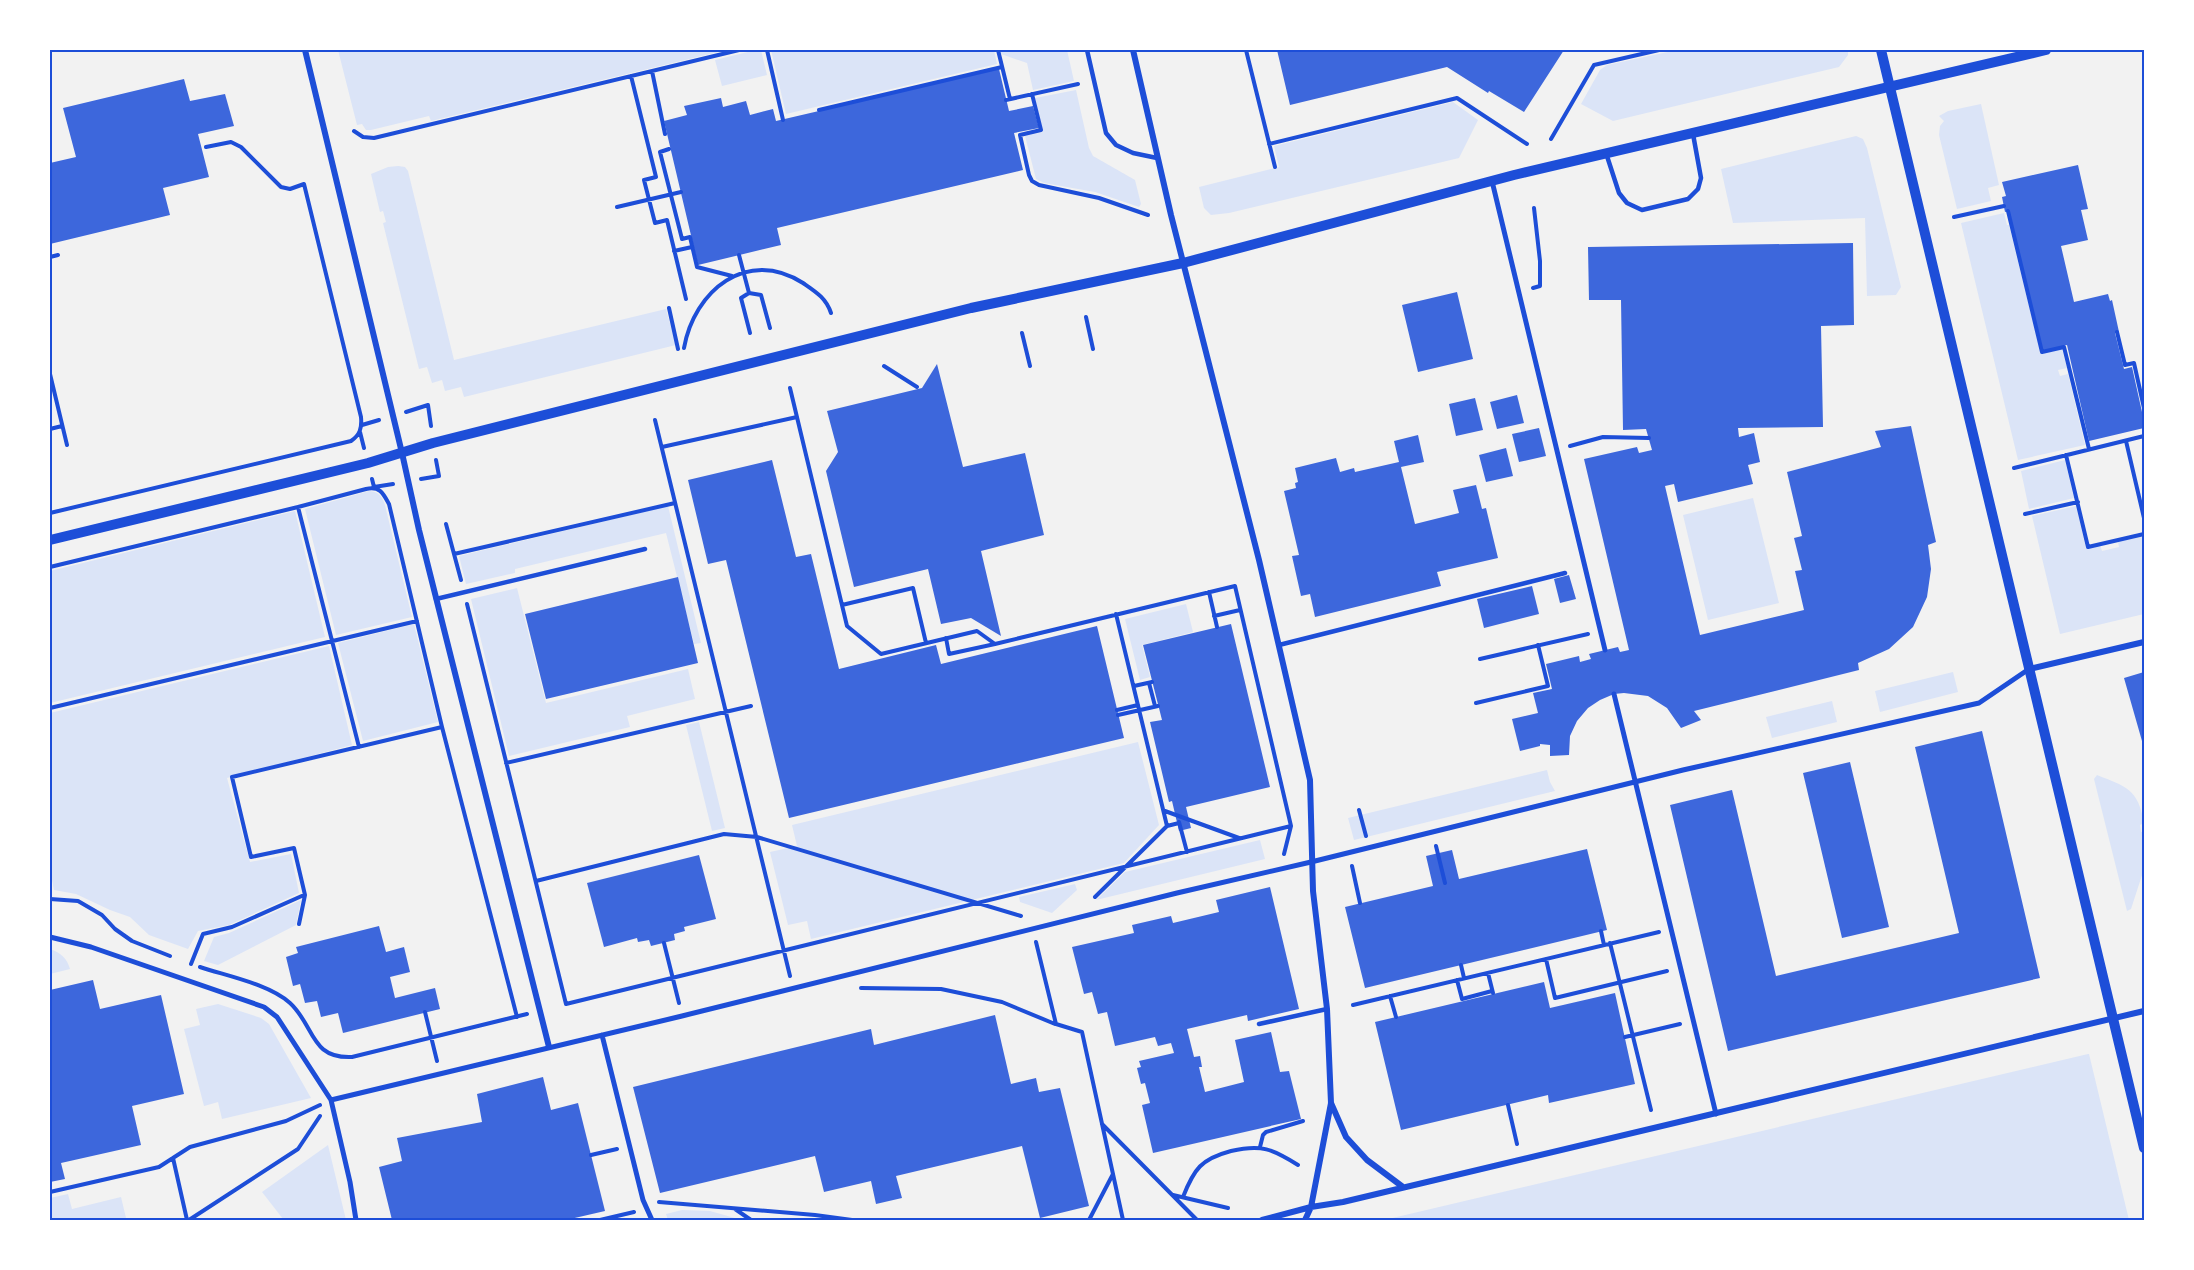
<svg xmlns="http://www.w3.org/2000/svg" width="2194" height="1270" viewBox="0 0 2194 1270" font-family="'Noto Sans',sans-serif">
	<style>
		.green { fill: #dbe4f7 }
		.building { fill: #3d67dc }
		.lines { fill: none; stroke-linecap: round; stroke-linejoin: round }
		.path { stroke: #1d4ed8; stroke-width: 4 }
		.service { stroke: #1d4ed8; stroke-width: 4.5 }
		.pedestrian { stroke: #1d4ed8; stroke-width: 5 }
		.minor { stroke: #1d4ed8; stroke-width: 6 }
		.tertiary { stroke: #1d4ed8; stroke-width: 10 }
		.neatline { fill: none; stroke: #1d4ed8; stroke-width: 2 }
	</style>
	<rect width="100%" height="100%" fill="#f2f2f2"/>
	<path class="green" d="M338 50H727L431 121 429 116 371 130H366L362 124 357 125Z
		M756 50H761L767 75 722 86 715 60Z
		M771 50H994L997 64 786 114Z
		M1000 50H1067L1074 81 1033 90 1027 63 1001 54Z
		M1677 50H1848V55L1839 67 1613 121 1581 104 1600 70 1607 65Z
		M1076 90 1089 148 1093 156 1135 180 1141 204 1139 207 1095 192 1044 183 1036 179 1025 136 1043 132 1035 98Z
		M1453 102 1478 120 1459 158 1229 213 1211 215 1204 208 1199 187 1279 167 1274 146Z
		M1981 104 1999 185 1988 188 1991 201 1957 209 1939 135 1940 126 1944 121 1939 116 1948 111Z
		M1856 136 1863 139 1867 148 1901 287 1896 295 1867 296 1865 218 1733 223 1721 169Z
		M398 166 405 167 408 171 454 360 666 309 676 345 464 397 461 387 445 391 442 380 432 383 427 367 419 369 383 223 386 222 383 211 380 212 371 174 388 167Z
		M2004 213 2007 225H2009L2041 354 2062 349 2067 368 2058 370 2060 376 2068 374 2085 445 2018 460 1961 223Z
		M2065 460 2074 498 2029 509 2021 471Z
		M369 491C379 492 382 496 385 505L412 617 336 635 305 509Z
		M1753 498 1779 603 1708 620 1683 515Z
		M668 506 701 643 694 644 666 533 515 569V573L466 584 459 556Z
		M2076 506 2086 548 2100 545 2102 551 2119 547 2118 542 2144 536V614L2060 634 2032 516Z
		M295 511 325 637 50 703V571Z
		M517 588 546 703 688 669 695 699 627 716 630 727 509 756 471 599Z
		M1186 604 1193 632 1142 645 1150 677 1140 680 1125 619Z
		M414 624 438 722 363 741 338 643Z
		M329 646 352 745 227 778 250 862 291 854 299 893 229 925 198 931 188 949 149 935 130 917 110 910 76 894 54 890 50 870V713Z
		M1953 672 1958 692 1880 712 1875 691Z
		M1832 701 1837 722 1772 738 1766 717Z
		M699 722 725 828 712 831 686 725Z
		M1138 742 1159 825 1124 863 811 939 807 921 788 925 770 852 797 846 792 825Z
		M1547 770 1550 782 1555 791 1354 840 1348 818Z
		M2097 775C2127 787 2138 789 2144 823L2140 825 2141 832 2144 831V869L2131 909 2127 911 2094 779Z
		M1260 840 1265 859 1096 900 1125 872Z
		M1075 884 1077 890 1052 913 1020 902 1019 897Z
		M301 900 296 925 218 965 204 961 214 937 229 933Z
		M50 949C61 953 67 958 70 969L50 974Z
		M218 1004 261 1018 269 1024 311 1098 222 1119 218 1102 204 1106 184 1029 200 1025 196 1009Z
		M2089 1054 2129 1220H1384L2088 1054Z
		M328 1145 346 1220H282L283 1219 262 1192Z
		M68 1194 72 1209 121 1197 126 1218 115 1220H50V1198Z
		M682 1210 710 1211 742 1220H668L666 1214Z"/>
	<path class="building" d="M1277 50H1564L1524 112 1489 91 1488 93 1447 67 1290 105Z
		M999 69 1009 111 1033 106 1039 128 1014 133 1023 170 777 228 781 245 698 265 664 121 687 115 684 106 721 98 723 107 746 101 750 115 773 109 776 121Z
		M184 79 190 101 225 94 234 126 198 134 209 177 163 188 170 215 50 244V163L76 157 63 108Z
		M2078 165 2088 209 2081 210 2088 240 2061 246 2074 302 2108 294 2110 301 2112 300 2119 332 2115 333 2124 369 2132 367 2144 421V428L2089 441 2067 345 2043 351 2009 211 2005 212 2002 197 2006 196 2002 182Z
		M1853 243 1854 325 1821 326 1823 427 1738 428 1739 437 1754 433 1760 462 1748 465 1753 484 1678 502 1674 484 1665 486 1700 635 1804 610 1795 571 1802 570 1794 538 1802 536 1787 472 1881 447 1875 431 1911 426 1936 542 1928 545 1931 569 1927 597 1913 627 1889 649 1858 663 1859 670 1694 711 1701 720 1681 728 1667 708 1648 696 1624 693 1614 694 1600 700 1588 708 1577 721 1570 736 1569 755 1550 756V745L1540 744V746L1520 751 1512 719 1538 713 1533 693 1552 689 1546 664 1579 656 1580 662 1591 659 1589 654 1618 647 1620 652 1629 650 1584 459 1637 447 1639 453 1652 450 1646 429 1623 430 1621 300H1589L1588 247Z
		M1457 292 1473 359 1418 372 1402 305Z
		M937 364 963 467 1025 453 1044 535 981 551 1001 636 971 618 941 624 928 569 854 587 826 471 838 452 827 411 922 388Z
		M1517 395 1524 423 1497 429 1490 402Z
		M1475 398 1483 430 1456 436 1449 404Z
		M1539 428 1546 456 1519 462 1512 434Z
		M1418 435 1424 462 1401 467 1415 524 1459 513 1453 490 1476 485 1482 509 1486 508 1498 558 1437 572 1441 586 1315 617 1310 594 1301 596 1292 556 1299 555 1284 491 1296 488 1295 483 1298 482 1295 468 1336 458 1340 472 1354 468 1355 472 1399 462 1394 441Z
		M1506 448 1513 476 1486 482 1479 455Z
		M772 460 796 557 811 554 839 669 936 645 941 664 1097 626 1124 738 789 818 726 560 708 564 688 480Z
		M1569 575 1576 599 1560 603 1554 579Z
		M678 577 698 663 546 699 525 614Z
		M1532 586 1539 614 1484 628 1477 599Z
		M1231 624 1270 787 1186 807 1191 828 1179 831 1172 801 1169 802 1150 722 1162 720 1143 645Z
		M2144 672V748L2124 678Z
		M1982 731 2040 978 1728 1051 1670 805 1732 790 1776 976 1959 933 1915 747Z
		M1850 762 1889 927 1842 938 1803 773Z
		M1587 849 1607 930 1365 988 1345 907 1433 886 1426 856 1452 850 1459 879Z
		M699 855 716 919 684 927 685 931 674 934 675 940 651 946 649 940 638 942 637 938 604 947 587 883Z
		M1270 887 1299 1009 1248 1021 1247 1015 1187 1029 1194 1057 1200 1056 1202 1067H1199L1205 1092 1244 1082 1235 1040 1271 1032 1280 1072 1289 1071 1301 1119 1153 1153 1142 1105 1150 1103 1145 1083 1141 1084 1137 1068 1141 1067 1139 1061 1174 1053 1171 1043 1158 1046 1155 1037 1115 1046 1107 1012 1098 1014 1092 992 1084 994 1072 947 1134 933 1132 925 1171 916 1173 923 1219 912 1216 900Z
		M379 926 386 952 404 947 410 972 390 977 395 998 435 988 440 1009 343 1033 338 1013 321 1017 317 1001 305 1003 300 984 293 986 286 957 298 953 296 947Z
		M93 980 100 1009 161 995 184 1094 132 1106 141 1145 61 1163 65 1179 50 1182V990Z
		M1544 982 1550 1008 1615 993 1635 1084 1549 1103 1548 1095 1401 1130 1375 1022Z
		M995 1015 1011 1084 1036 1078 1039 1092 1060 1088 1089 1206 1040 1218 1022 1146 896 1176 902 1198 876 1204 871 1181 824 1192 815 1156 660 1193 633 1087 871 1029 874 1045Z
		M543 1077 551 1110 578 1103 605 1211 566 1220H392L379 1167 402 1161 397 1138 482 1122 477 1094Z"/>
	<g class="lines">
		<path class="path" d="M767 50 783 120
			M998 50 1010 99
			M1246 50 1275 167
			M652 71 665 134
			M631 76 656 177 644 180 655 223 667 220 686 299
			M1032 94 1041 130 1020 135 1029 175 1032 181 1039 185 1099 198 1148 215
			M1006 100 1078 84
			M819 110 1002 67
			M354 131 363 137 374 138 739 50
			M1551 139 1594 65 1659 50
			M1269 144 1457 98 1527 144
			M669 149 660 152 682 239 690 237 697 267 732 276
			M617 207 681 192
			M2008 211 2042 352 2064 347 2089 449
			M1954 217 2004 206
			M674 251 692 247
			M739 255 749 293
			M50 257 58 255
			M1533 288 1540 286V261L1534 208
			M669 308 678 349
			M1086 317 1093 349
			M2117 332 2125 365 2134 363 2144 408
			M750 333 741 298 749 293 761 295 770 328
			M1022 333 1030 366
			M684 348C694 291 747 247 803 283 816 292 826 298 831 313
			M884 366 917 387
			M50 374 67 445
			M790 388 847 626 881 654 977 631 995 644 1235 586 1291 826 1284 854
			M406 412 428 405 431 426
			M655 420 790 976
			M362 425 379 420
			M50 429 62 426
			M360 432 364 448
			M2126 441 2144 518
			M1570 446 1603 437 1649 438
			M662 447 797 417
			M2066 455 2088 547 2144 534
			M2014 468 2144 436
			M372 479 374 487 393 484
			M421 479 439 476 436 460
			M298 507 359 747
			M50 513 351 441C360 435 362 428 361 417L304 184 290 189 281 187 241 147 231 142 206 147
			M2025 514 2078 502
			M446 524 454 554 675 503
			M454 554 461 580
			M50 567 298 507 366 489C380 486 383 493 389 504L442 727 517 1017
			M1209 592 1217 627
			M467 604 566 1004 1291 826
			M842 605 913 588 926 643
			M1116 614 1167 826
			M1214 616 1240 610
			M946 638 949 654 995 644
			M1480 659 1588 634
			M1149 683 1155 706
			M1134 686 1152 682
			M1476 703 1548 686 1538 645
			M50 708 417 621
			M1117 710 1138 705
			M1118 715 1158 706
			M506 763 751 706
			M1359 810 1366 836
			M1165 811 1239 838
			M1179 822 1187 852
			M1436 846 1445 883
			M1352 866 1360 903
			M536 881 724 834 757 837 1021 916
			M1095 897 1167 826 1179 823
			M50 899 78 901 102 915 115 929 132 941 170 956
			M299 924 305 895 294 848 251 857 232 777 442 727
			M1601 931 1604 945
			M1036 942 1056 1024 1082 1032 1123 1220
			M664 943 679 1003
			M1610 943 1651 1110
			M1546 959 1555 998 1667 971
			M191 964 203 934 232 927 304 895
			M1461 965 1464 978
			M200 967C227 976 269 984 290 1003 315 1026 310 1059 352 1057L527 1014
			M1488 973 1493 993
			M1457 980 1462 999 1492 991
			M861 988 941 989 1002 1002 1055 1024
			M1390 996 1396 1017
			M1353 1005 1659 932
			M425 1012 437 1061
			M1625 1037 1680 1024
			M1508 1105 1517 1144
			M1102 1124 1197 1220
			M1260 1147 1263 1135 1266 1132 1303 1121
			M591 1155 617 1149
			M173 1158 187 1220
			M50 1192 159 1167 190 1147 286 1121 320 1105
			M1173 1195 1228 1208
			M1183 1197C1194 1169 1201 1159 1231 1151 1262 1144 1272 1149 1298 1165
			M659 1202 815 1215 852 1220
			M735 1209 751 1220
			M189 1220 298 1149 320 1116
			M600 1220 634 1212
			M1089 1220 1113 1174"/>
		<path class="service" d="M1087 50 1106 133 1116 145 1133 153 1157 158
			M1606 153 1619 193 1627 203 1642 210 1688 199 1698 189 1701 178 1693 134
			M436 599 645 549
			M1279 645 1565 573
			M1259 1024 1327 1009"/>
		<path class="pedestrian" d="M1492 181 1605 650
			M1614 694 1716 1114
			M50 937 91 947 264 1007 277 1017 331 1100 350 1182 356 1220
			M602 1035 643 1200 652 1220
			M331 1100 682 1016 1177 893 1311 862 1683 770 1979 703 2029 669"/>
		<path class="minor" d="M305 50 402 453 419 530 549 1047
			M1133 50 1171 215 1259 560 1310 780 1313 891 1327 1009 1331 1103 1311 1207 1305 1220
			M2029 669 2144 642
			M1331 1103 1346 1137 1367 1160 1403 1187
			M1262 1220 1311 1207 1343 1202 2144 1011"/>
		<path class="tertiary" d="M1881 50 2144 1148
			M50 540 368 463 433 443 971 308 1183 263 1514 175 2046 50"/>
	</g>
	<rect width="2194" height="1270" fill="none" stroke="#ffffff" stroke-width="102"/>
	<rect x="51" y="51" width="2092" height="1168" class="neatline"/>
</svg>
